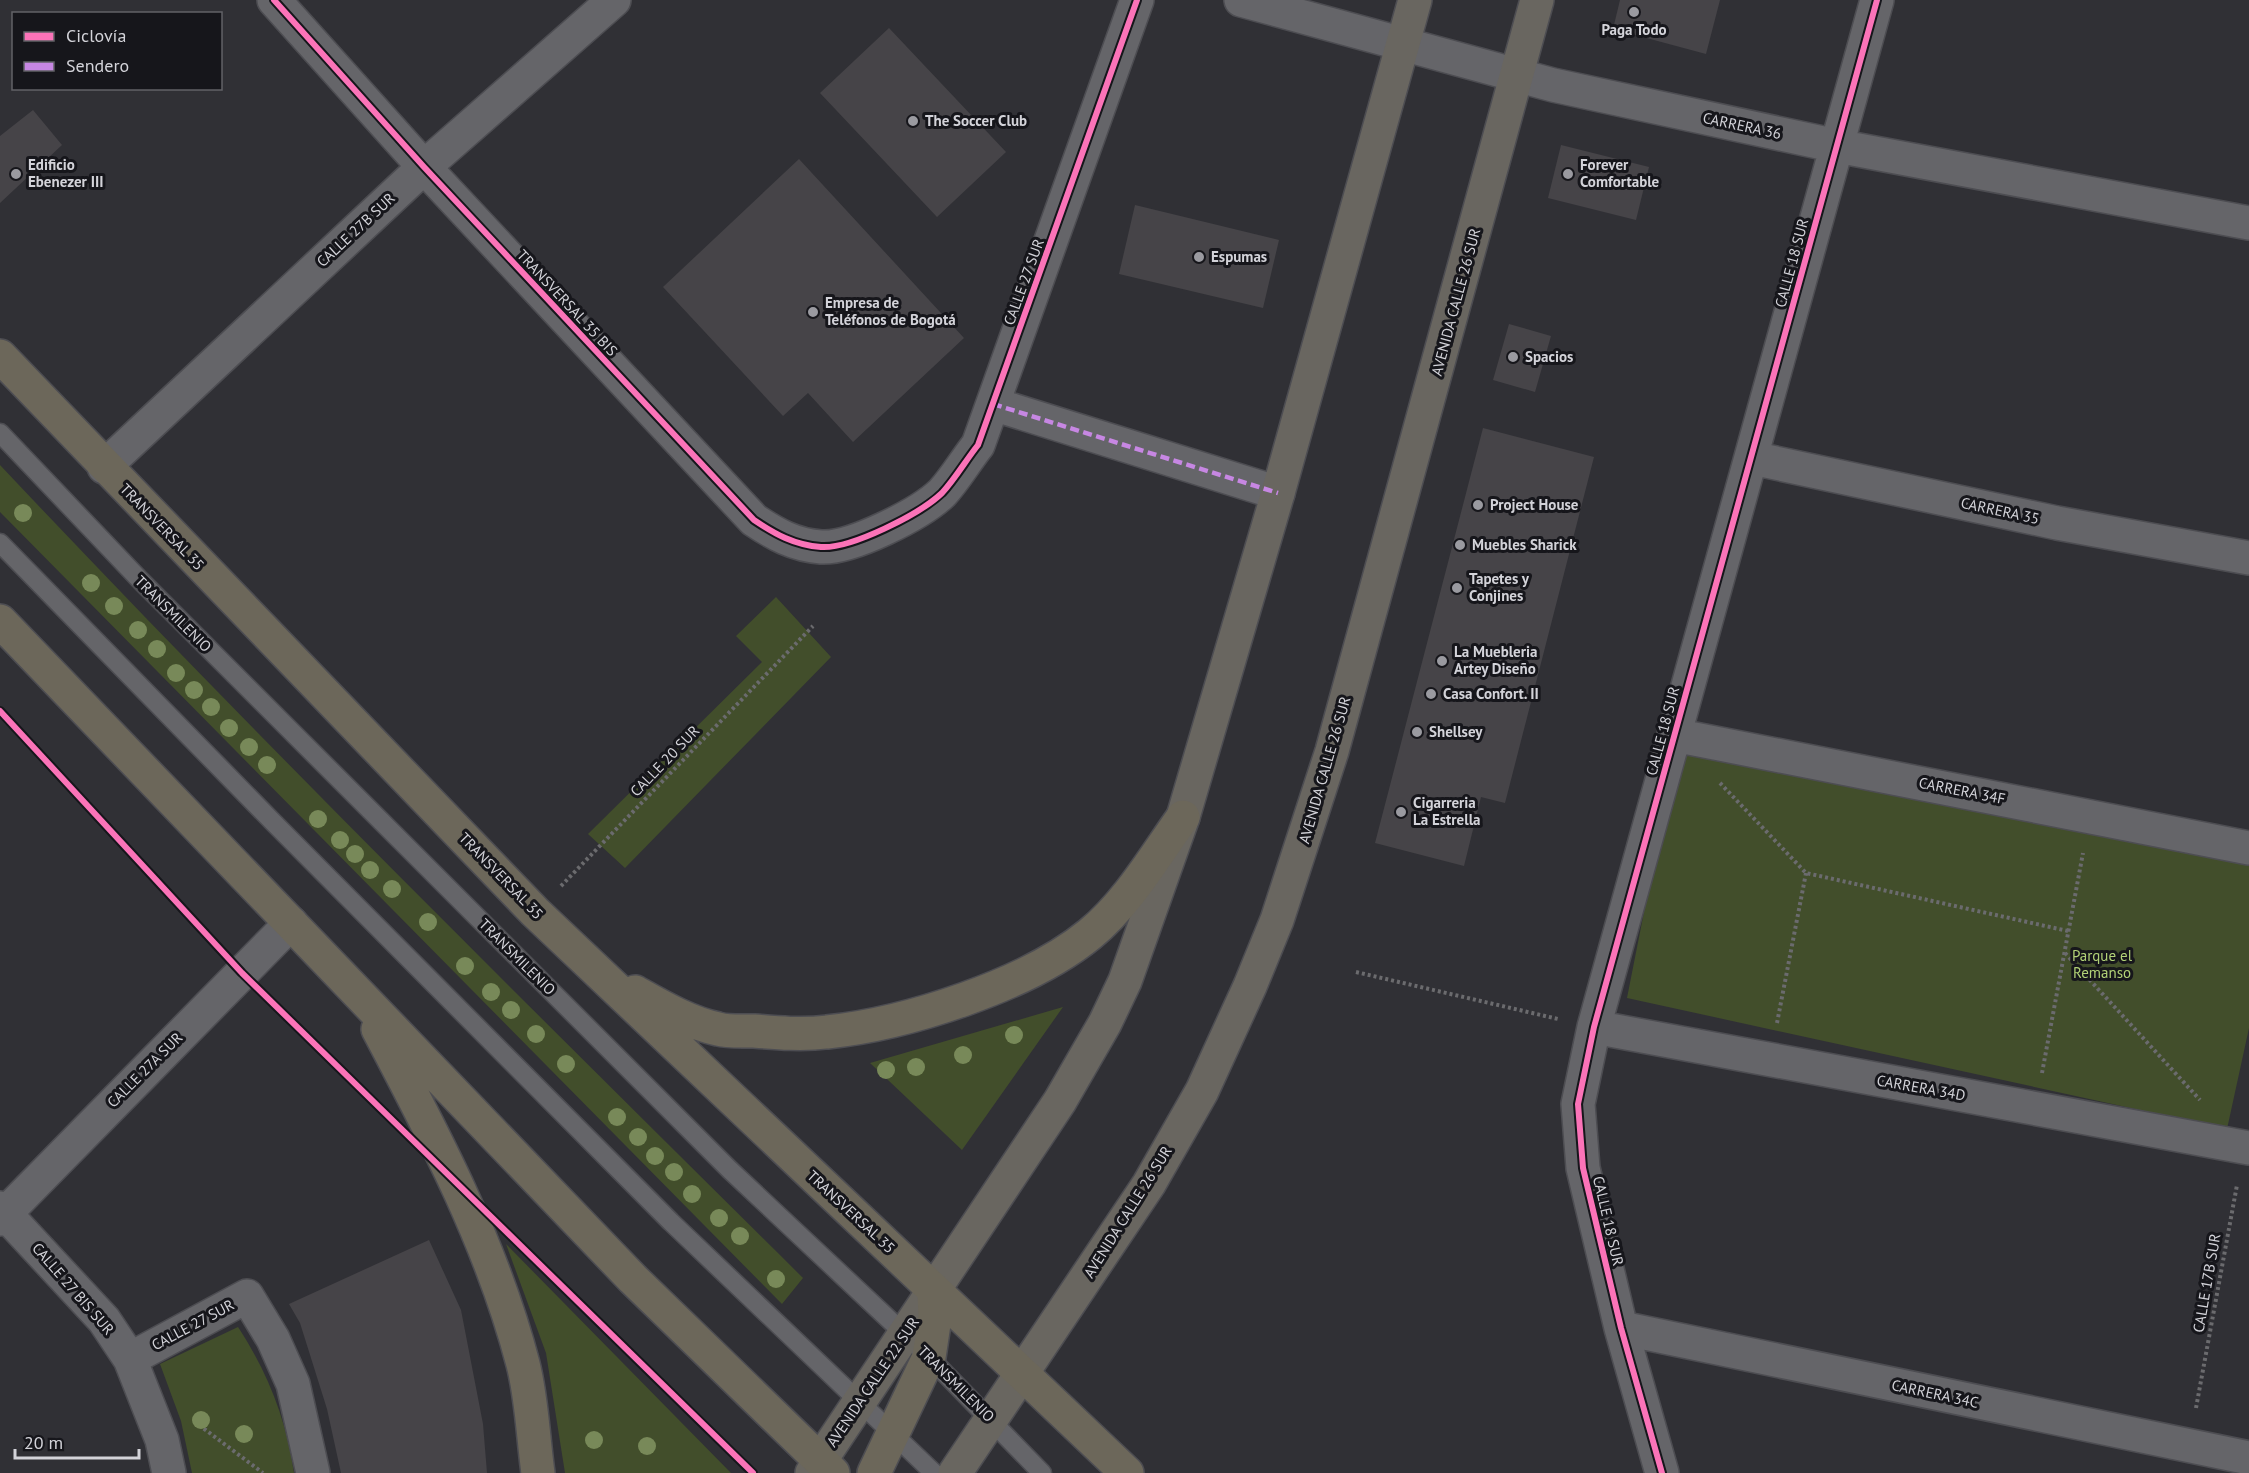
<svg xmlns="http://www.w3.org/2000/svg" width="2249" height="1473" viewBox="0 0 2249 1473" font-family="'PT Sans',sans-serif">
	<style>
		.green { fill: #424e2b }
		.building { fill: #464448 }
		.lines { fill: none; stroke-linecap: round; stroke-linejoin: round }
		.lane-casing { stroke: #4d4d52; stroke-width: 21 }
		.street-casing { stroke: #4d4d52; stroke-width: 36 }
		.primary-casing { stroke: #4d4d52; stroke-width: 36 }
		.highway-casing { stroke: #4d4d52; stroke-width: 36 }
		.path { stroke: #6b6b6e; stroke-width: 4; stroke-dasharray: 3 3; stroke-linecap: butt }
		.lane { stroke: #656569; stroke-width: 18 }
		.street { stroke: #656569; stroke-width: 33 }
		.primary { stroke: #696660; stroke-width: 33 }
		.highway { stroke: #6c675a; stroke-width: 33 }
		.quiet { stroke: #c787e3; stroke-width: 4.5; stroke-dasharray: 9 4.5; stroke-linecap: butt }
		.cycleway-casing { stroke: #16161b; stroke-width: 10 }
		.cycleway { stroke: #fb73b8; stroke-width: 6 }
		.tree { fill: #788959 }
		.poi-dot { fill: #9a9aa0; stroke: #16161b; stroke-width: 2 }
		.labels { text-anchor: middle; stroke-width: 6; stroke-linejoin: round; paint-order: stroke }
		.poi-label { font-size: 15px; font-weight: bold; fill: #d3d3d9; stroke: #16161b; text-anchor: start }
		.street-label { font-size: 15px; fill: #d3d3d9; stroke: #16161b }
		.park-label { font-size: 15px; fill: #b2d277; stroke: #16161b }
	</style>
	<rect width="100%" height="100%" fill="#303035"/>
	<path class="green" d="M0 465C261 742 533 1010 803 1278L782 1304 0 512Z
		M776 597 831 657 625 868 588 834 762 662 736 636Z
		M1678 740 2249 860V1028L2227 1129 1627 998Z
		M1063 1007 962 1150 870 1063Z
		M506 1244 731 1473H565L546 1353Z
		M238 1327C268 1373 286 1419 294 1473H192L181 1421 160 1364Z"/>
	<path class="building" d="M1620 0H1720L1706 54 1613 29Z
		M889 28 1006 152 937 217 820 93Z
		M33 110 62 145 0 203V136Z
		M1561 145 1649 167 1636 220 1548 198Z
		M799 159 964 338 853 442 808 393 783 416 663 287Z
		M1135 205 1279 240 1263 308 1119 274Z
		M1509 324 1551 336 1535 392 1493 380Z
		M1483 428 1594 457 1505 803 1481 797 1464 866 1375 843Z
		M429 1240 461 1310 483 1424 487 1473H341L327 1409 300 1323 289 1304Z"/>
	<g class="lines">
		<defs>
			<path id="lane" d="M0 433 141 581 730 1170 929 1357 1042 1473
				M0 543 272 821 671 1222 934 1473"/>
			<path id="street" d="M274 0 424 167 754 520C775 534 794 545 821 547 851 549 920 514 942 493 955 479 966 460 978 445L1137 0
				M1241 0 1553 85 1837 146 2249 223
				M993 404 1278 493
				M1752 458 2057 523 2249 558
				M104 467 424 167 614 0
				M1674 735 2249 848
				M1594 1027 2249 1148
				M0 1208 104 1320 130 1359 162 1440 169 1473
				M0 1219 291 923
				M1621 1328 2249 1458
				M130 1359 247 1296 273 1339 293 1384 313 1473
				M1662 1473 1621 1328 1583 1168 1578 1104 1594 1027 1877 0"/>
			<path id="primary" d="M812 1473 1060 1101 1105 1023 1125 981 1183 817 1278 493 1415 0
				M955 1473 1149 1184 1202 1091 1250 986 1277 920 1332 751 1537 0"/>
			<path id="highway" d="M0 356 535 912 1127 1473
				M0 621 633 1279 833 1473
				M635 992C660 1006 689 1023 718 1029 729 1032 743 1031 754 1031 778 1033 803 1035 827 1032 906 1024 1028 985 1090 934 1128 903 1155 856 1183 817
				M378 1029C435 1137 492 1245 523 1364 532 1399 533 1437 538 1473
				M874 1473 929 1357 935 1317 934 1291"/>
		</defs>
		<use href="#lane" class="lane-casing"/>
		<use href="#street" class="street-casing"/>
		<use href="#primary" class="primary-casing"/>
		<use href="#highway" class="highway-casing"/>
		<path class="path" d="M1720 783 1806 873 2068 931
			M561 886 813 626
			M2065 953 2200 1100
			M1356 972 1558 1019
			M1777 1023 1806 873
			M2042 1073 2083 853
			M2196 1408 2237 1185
			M199 1425 263 1473"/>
		<use href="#lane" class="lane"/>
		<use href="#street" class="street"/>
		<use href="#primary" class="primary"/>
		<use href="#highway" class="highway"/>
		<path class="quiet" d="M993 404 1278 493"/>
		<defs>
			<path id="cycleway" d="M274 0 424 167 754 520C775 534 794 545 821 547 851 549 920 514 942 493 955 479 966 460 978 445L1137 0
				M0 711 242 973 753 1473
				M1662 1473 1621 1328 1583 1168 1578 1104 1594 1027 1877 0"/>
		</defs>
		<use href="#cycleway" class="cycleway-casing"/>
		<use href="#cycleway" class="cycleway"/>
	</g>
	<g class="tree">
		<circle cx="23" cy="513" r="9"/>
		<circle cx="91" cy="583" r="9"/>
		<circle cx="114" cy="606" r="9"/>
		<circle cx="138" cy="630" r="9"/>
		<circle cx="157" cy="649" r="9"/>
		<circle cx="176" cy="673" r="9"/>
		<circle cx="194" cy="690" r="9"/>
		<circle cx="211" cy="707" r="9"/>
		<circle cx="229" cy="728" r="9"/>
		<circle cx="249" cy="747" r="9"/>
		<circle cx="267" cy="765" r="9"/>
		<circle cx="318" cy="819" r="9"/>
		<circle cx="340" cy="840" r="9"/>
		<circle cx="355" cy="854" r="9"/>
		<circle cx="370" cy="870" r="9"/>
		<circle cx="392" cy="889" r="9"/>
		<circle cx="428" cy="922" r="9"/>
		<circle cx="465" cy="966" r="9"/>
		<circle cx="491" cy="992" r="9"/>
		<circle cx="511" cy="1010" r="9"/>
		<circle cx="536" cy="1034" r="9"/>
		<circle cx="1014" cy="1035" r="9"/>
		<circle cx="963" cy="1055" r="9"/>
		<circle cx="566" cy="1064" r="9"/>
		<circle cx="916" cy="1067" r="9"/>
		<circle cx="886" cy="1070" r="9"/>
		<circle cx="617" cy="1117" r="9"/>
		<circle cx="638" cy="1137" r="9"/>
		<circle cx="655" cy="1156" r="9"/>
		<circle cx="674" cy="1172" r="9"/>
		<circle cx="692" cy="1194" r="9"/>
		<circle cx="719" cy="1218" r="9"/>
		<circle cx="740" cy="1236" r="9"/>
		<circle cx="776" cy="1279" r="9"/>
		<circle cx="201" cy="1420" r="9"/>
		<circle cx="244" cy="1434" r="9"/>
		<circle cx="594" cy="1440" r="9"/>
		<circle cx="647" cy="1446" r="9"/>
	</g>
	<g class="poi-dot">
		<circle cx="1634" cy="12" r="6"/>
		<circle cx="913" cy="121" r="6"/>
		<circle cx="16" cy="174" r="6"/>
		<circle cx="1568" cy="174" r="6"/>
		<circle cx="1199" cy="257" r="6"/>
		<circle cx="813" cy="312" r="6"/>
		<circle cx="1513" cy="357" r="6"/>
		<circle cx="1478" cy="505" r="6"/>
		<circle cx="1460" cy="545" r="6"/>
		<circle cx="1457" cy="588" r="6"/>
		<circle cx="1442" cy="661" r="6"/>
		<circle cx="1431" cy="694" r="6"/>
		<circle cx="1417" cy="732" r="6"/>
		<circle cx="1401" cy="812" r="6"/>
	</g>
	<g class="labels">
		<g class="poi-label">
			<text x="1634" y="35" text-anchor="middle">Paga Todo</text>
			<text x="925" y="126">The Soccer Club</text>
			<text x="28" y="170">Edificio<tspan x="28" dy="17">Ebenezer III</tspan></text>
			<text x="1580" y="170">Forever<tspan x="1580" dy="17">Comfortable</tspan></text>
			<text x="1211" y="262">Espumas</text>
			<text x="825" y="308">Empresa de<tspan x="825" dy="17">Teléfonos de Bogotá</tspan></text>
			<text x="1525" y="362">Spacios</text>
			<text x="1490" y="510">Project House</text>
			<text x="1472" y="550">Muebles Sharick</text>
			<text x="1469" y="584">Tapetes y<tspan x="1469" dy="17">Conjines</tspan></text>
			<text x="1454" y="657">La Muebleria<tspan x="1454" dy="17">Artey Diseño</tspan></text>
			<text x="1443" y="699">Casa Confort. II</text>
			<text x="1429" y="737">Shellsey</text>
			<text x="1413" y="808">Cigarreria<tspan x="1413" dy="17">La Estrella</tspan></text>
		</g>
		<g class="street-label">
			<text transform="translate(1742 126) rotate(12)" y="5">CARRERA 36</text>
			<text transform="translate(356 230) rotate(-43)" y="5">CALLE 27B SUR</text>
			<text transform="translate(1792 263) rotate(-75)" y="5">CALLE 18 SUR</text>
			<text transform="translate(1024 282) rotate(-70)" y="5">CALLE 27 SUR</text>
			<text transform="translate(1456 302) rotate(-75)" y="5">AVENIDA CALLE 26 SUR</text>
			<text transform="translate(567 303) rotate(47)" y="5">TRANSVERSAL 35 BIS</text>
			<text transform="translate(2000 511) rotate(12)" y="5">CARRERA 35</text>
			<text transform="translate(162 527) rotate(46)" y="5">TRANSVERSAL 35</text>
			<text transform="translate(173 614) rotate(45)" y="5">TRANSMILENIO</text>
			<text transform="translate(1663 731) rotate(-75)" y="5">CALLE 18 SUR</text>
			<text transform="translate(665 761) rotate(-46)" y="5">CALLE 20 SUR</text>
			<text transform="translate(1325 770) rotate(-74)" y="5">AVENIDA CALLE 26 SUR</text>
			<text transform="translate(1962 791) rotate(11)" y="5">CARRERA 34F</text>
			<text transform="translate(501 876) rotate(46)" y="5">TRANSVERSAL 35</text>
			<text transform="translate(517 957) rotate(45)" y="5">TRANSMILENIO</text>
			<text transform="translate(145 1070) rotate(-45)" y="5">CALLE 27A SUR</text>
			<text transform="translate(1921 1088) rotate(10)" y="5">CARRERA 34D</text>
			<text transform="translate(851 1212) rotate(43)" y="5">TRANSVERSAL 35</text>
			<text transform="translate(1128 1212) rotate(-58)" y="5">AVENIDA CALLE 26 SUR</text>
			<text transform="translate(1608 1221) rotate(77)" y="5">CALLE 18 SUR</text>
			<text transform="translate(2207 1283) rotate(-80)" y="5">CALLE 17B SUR</text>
			<text transform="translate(73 1289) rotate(49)" y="5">CALLE 27 BIS SUR</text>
			<text transform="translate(193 1325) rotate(-28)" y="5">CALLE 27 SUR</text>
			<text transform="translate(873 1382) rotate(-56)" y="5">AVENIDA CALLE 22 SUR</text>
			<text transform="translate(956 1384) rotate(45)" y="5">TRANSMILENIO</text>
			<text transform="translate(1935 1394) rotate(12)" y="5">CARRERA 34C</text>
		</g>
		<g class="park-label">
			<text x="2102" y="961">Parque el<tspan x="2102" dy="17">Remanso</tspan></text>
		</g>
	</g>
	<rect x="12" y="12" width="210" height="78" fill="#16161b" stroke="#626267" stroke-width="1.5"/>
	<rect x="24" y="32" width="30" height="9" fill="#fb73b8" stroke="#626267" stroke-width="1.5"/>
	<text x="66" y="42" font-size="18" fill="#d3d3d9">Ciclovía</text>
	<rect x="24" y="62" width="30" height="9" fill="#c787e3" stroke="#626267" stroke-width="1.5"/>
	<text x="66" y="72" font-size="18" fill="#d3d3d9">Sendero</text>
	<path d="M15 1449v9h124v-9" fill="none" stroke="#d3d3d9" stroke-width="3"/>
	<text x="24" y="1449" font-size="18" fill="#d3d3d9" stroke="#16161b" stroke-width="4.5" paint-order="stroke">20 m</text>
</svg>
